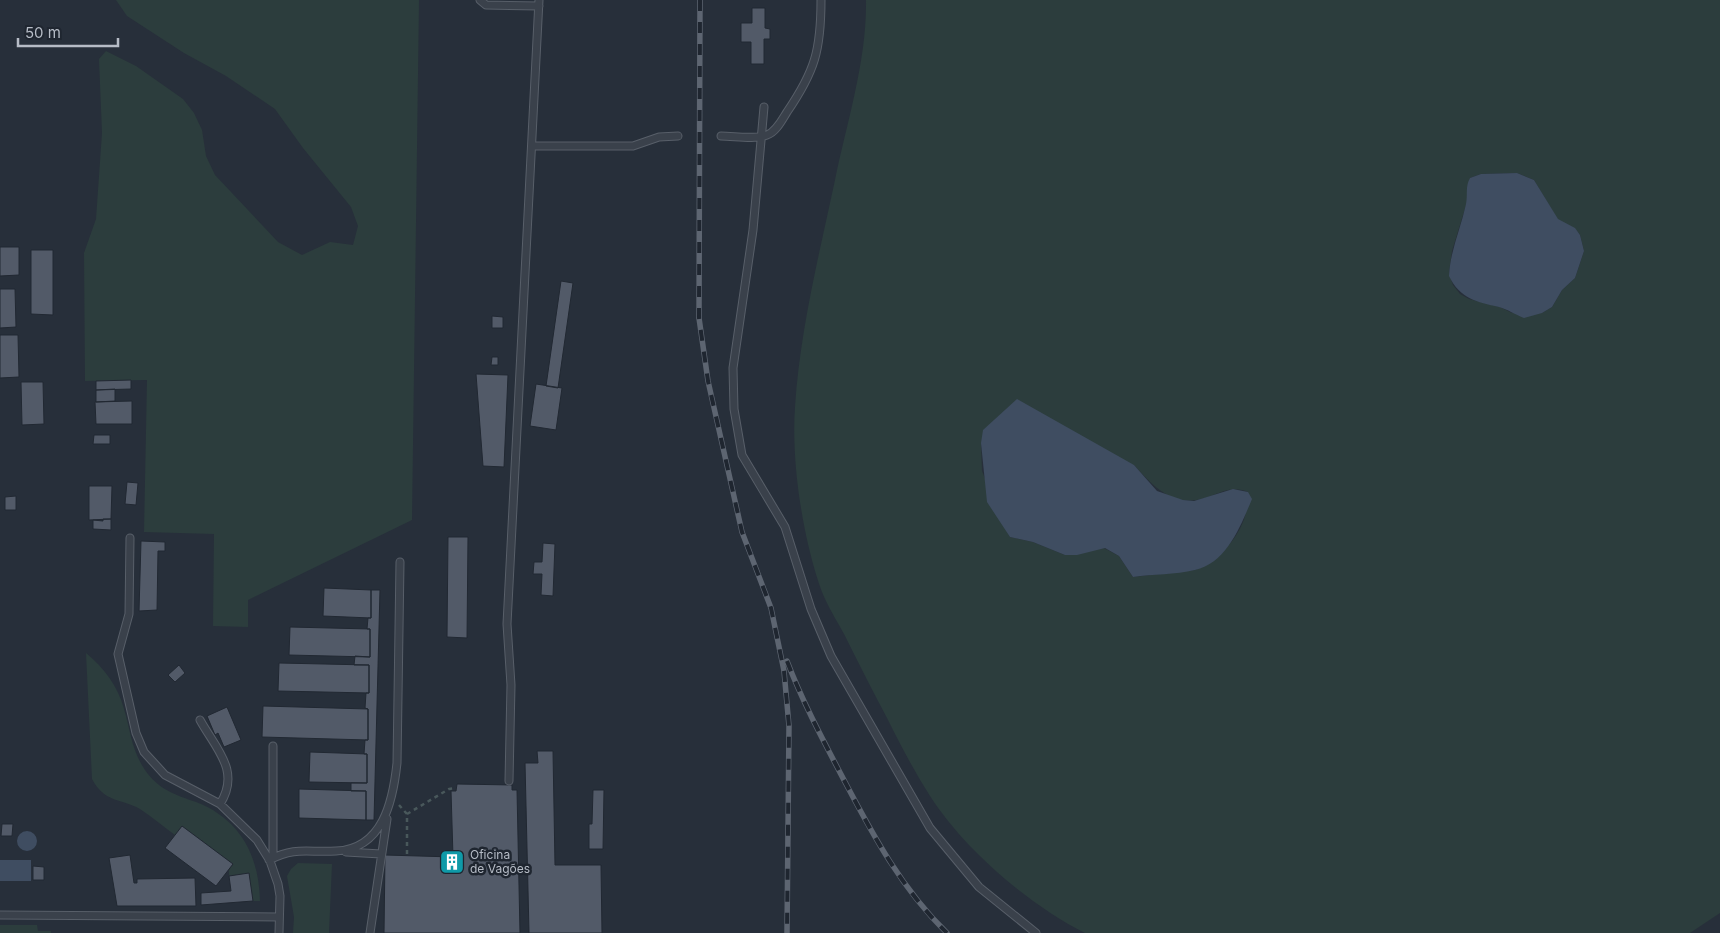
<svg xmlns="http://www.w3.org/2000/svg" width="1720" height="933" viewBox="0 0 1720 933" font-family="Inter,sans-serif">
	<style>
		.green { fill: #2c3d3d; fill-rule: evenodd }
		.water { fill: #3f4d61 }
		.building { fill: #525a68; stroke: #212832 }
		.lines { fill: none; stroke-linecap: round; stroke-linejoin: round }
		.service-casing { stroke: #585f69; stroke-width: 9 }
		.path { stroke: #49585b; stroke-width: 2.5; stroke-dasharray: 4 4; stroke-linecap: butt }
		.service { stroke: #3a414b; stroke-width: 7 }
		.rail-casing { stroke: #5d6571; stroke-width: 5.5 }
		.rail { stroke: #1f2630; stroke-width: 4; stroke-dasharray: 11; stroke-linecap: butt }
		.labels { text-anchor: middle; stroke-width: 5; stroke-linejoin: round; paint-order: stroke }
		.poi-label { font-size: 12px; fill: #b6bcc6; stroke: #1f2630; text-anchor: start }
	</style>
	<rect width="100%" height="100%" fill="#272f3a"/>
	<path class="green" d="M116 0H419L412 520 248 600V627L213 626 214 534 144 532 147 380 85 381 84 253 96 219 102 133 99 59 106 51 136 66 183 99 194 113 202 130 206 156 215 175 278 242 302 255 330 242 353 245 358 226 351 207 303 148 275 109 226 76 184 53 127 16Z
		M866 0H1720V913L1690 933H1085C1028 904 965 850 930 796 914 771 900 744 887 718 872 690 858 662 844 634 837 621 828 607 822 592 803 540 791 463 795 407 800 330 819 255 835 180 847 122 867 60 866 0ZM1517 173 1534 180 1558 220 1575 229 1580 235 1584 251 1575 278 1562 290 1552 307 1542 313H1512L1500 307 1469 299 1460 294 1453 285 1449 273 1452 251 1467 202 1470 178 1481 174ZM981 443 1134 465C1156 489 1175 510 1211 496 1223 491 1235 486 1248 492 1247 499 1247 508 1245 516 1239 538 1217 562 1195 570L1133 577 1119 556 1104 548 1065 555 1033 542 1010 537 1004 526 982 471Z
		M86 653C104 668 118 686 124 709 131 732 131 749 145 770 158 789 175 795 196 802 240 819 259 855 260 901H253L249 873 229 876V870L233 864 182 826 175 835C164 827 152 817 140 809 120 798 105 803 92 779Z
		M298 863 332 864 329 933H293L294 917 287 876 291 869Z
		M0 925H37L38 931H51V933H0Z"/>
	<path class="water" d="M1517 173 1534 180 1558 219 1575 228 1580 235 1584 251 1575 278 1562 290 1552 307 1542 313 1524 318C1516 315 1507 309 1499 307 1477 302 1460 299 1449 276 1450 251 1461 228 1466 204 1468 194 1465 187 1470 178L1481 174Z
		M1017 399 1134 465 1157 491 1183 500 1194 501 1233 489 1248 492 1252 499C1241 525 1227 563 1195 570 1175 575 1153 574 1133 577L1119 556 1105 548 1077 555H1065L1033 542 1010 537 987 502 981 443 983 430Z
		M17 841a10 10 0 1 1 20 0a10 10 0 1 1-20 0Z
		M0 860H31V881H0Z"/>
	<path class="building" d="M752 8H765V28L770 29V39H764V64H751V42H741V23H752Z
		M0 247H19V275L0 276Z
		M31 250H53V315L31 314Z
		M561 281 573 283 558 388 546 386Z
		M0 289H15L16 327 0 328Z
		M492 316 503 317V328H492Z
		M0 335H18L19 377 0 378Z
		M492 357H498V365H491Z
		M476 374 508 375 504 467 483 466Z
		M131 380V389L96 390V381Z
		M21 382H43L44 424 22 425Z
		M536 384 562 388 556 430 530 426Z
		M115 389V401L96 402V390Z
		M132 401V424H96L95 402Z
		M94 435H110V444H93Z
		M127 482 138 483 136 505 125 504Z
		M89 486H112L111 519 89 520Z
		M16 496V510H5V497Z
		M103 519H111V530L93 529V520L103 521Z
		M448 537H468L467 638 447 637Z
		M141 541 165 542V551H158L157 610 139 611Z
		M543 543 555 544 553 596 541 595 542 574H533L534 562H542Z
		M324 588 371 590V618L323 616Z
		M371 590H380L374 820H366V791H351V783H367V754H364L365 740H368V709L365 708 366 693H369V665H354L355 656 370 657V629H367L368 618H371Z
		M290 627 370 629V657L289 655Z
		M279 663 369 665V693L278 691Z
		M179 665 185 673 175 682 168 675Z
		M263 706 368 709V740L262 737Z
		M227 707 241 740 224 747 218 733 215 735 207 716Z
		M537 751H553L555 865H601L602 933H529L525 763H538Z
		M310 752 367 754V783L309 782Z
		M457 784 512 785V790H517L520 933H384L385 855 453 857 451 791H456Z
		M299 789 366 791V820L299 818Z
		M593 790H604L603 849H589V824H592Z
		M2 824H13L12 836H1Z
		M182 826 233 864 216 886 165 848Z
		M130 855 134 883H137V879L195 878 196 906H117L109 858Z
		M33 866 44 867V880H33Z
		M249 873 253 901 201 905V893L231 891 229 876Z"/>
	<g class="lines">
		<defs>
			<path id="service" d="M480 0 486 5 539 6
				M764 107 753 230 733 368 734 409 742 455 785 527 811 609 831 656 930 828 979 887 1036 933
				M721 136C735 136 754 140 767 135 776 132 782 120 787 112 815 71 821 50 821 0
				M532 146H633L659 137 678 136
				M130 538 129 614 118 654 136 733 144 752 165 775 220 804 257 840 270 861 278 884 280 896 279 933
				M200 720C216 749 241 771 220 804
				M509 781 511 685 507 624 539 0
				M346 852 381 854
				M273 858V746
				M269 860C297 846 308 853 336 851 383 849 393 801 397 763L400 562
				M0 915 279 917
				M370 933 387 819"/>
		</defs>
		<use href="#service" class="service-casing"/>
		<path class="path" d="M399 805 407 814V856
			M407 814 449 789 456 788"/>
		<use href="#service" class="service"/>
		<defs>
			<path id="rail" d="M700 0 699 318 708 381 742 532 771 608 784 671 789 726 787 933
				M787 661C803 703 824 742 845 782 874 837 902 889 947 933"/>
		</defs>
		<use href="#rail" class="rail-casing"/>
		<use href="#rail" class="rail"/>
	</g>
	<defs>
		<symbol id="building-square" viewBox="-11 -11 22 22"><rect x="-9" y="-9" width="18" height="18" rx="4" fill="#0f9aa8" stroke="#1f2630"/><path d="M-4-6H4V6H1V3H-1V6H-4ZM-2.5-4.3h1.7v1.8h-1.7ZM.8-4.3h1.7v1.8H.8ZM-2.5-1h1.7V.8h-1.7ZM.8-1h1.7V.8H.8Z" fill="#fff"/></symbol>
	</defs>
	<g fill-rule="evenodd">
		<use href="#building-square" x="438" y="848" width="28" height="28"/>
	</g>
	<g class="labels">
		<g class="poi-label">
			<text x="470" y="859">Oficina<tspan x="470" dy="14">de Vagões</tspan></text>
		</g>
	</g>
	<path d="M18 38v8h100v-8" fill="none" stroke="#b6bcc6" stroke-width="2.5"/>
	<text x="25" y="38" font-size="15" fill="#b6bcc6" stroke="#1f2630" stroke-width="4" paint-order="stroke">50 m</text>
</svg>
